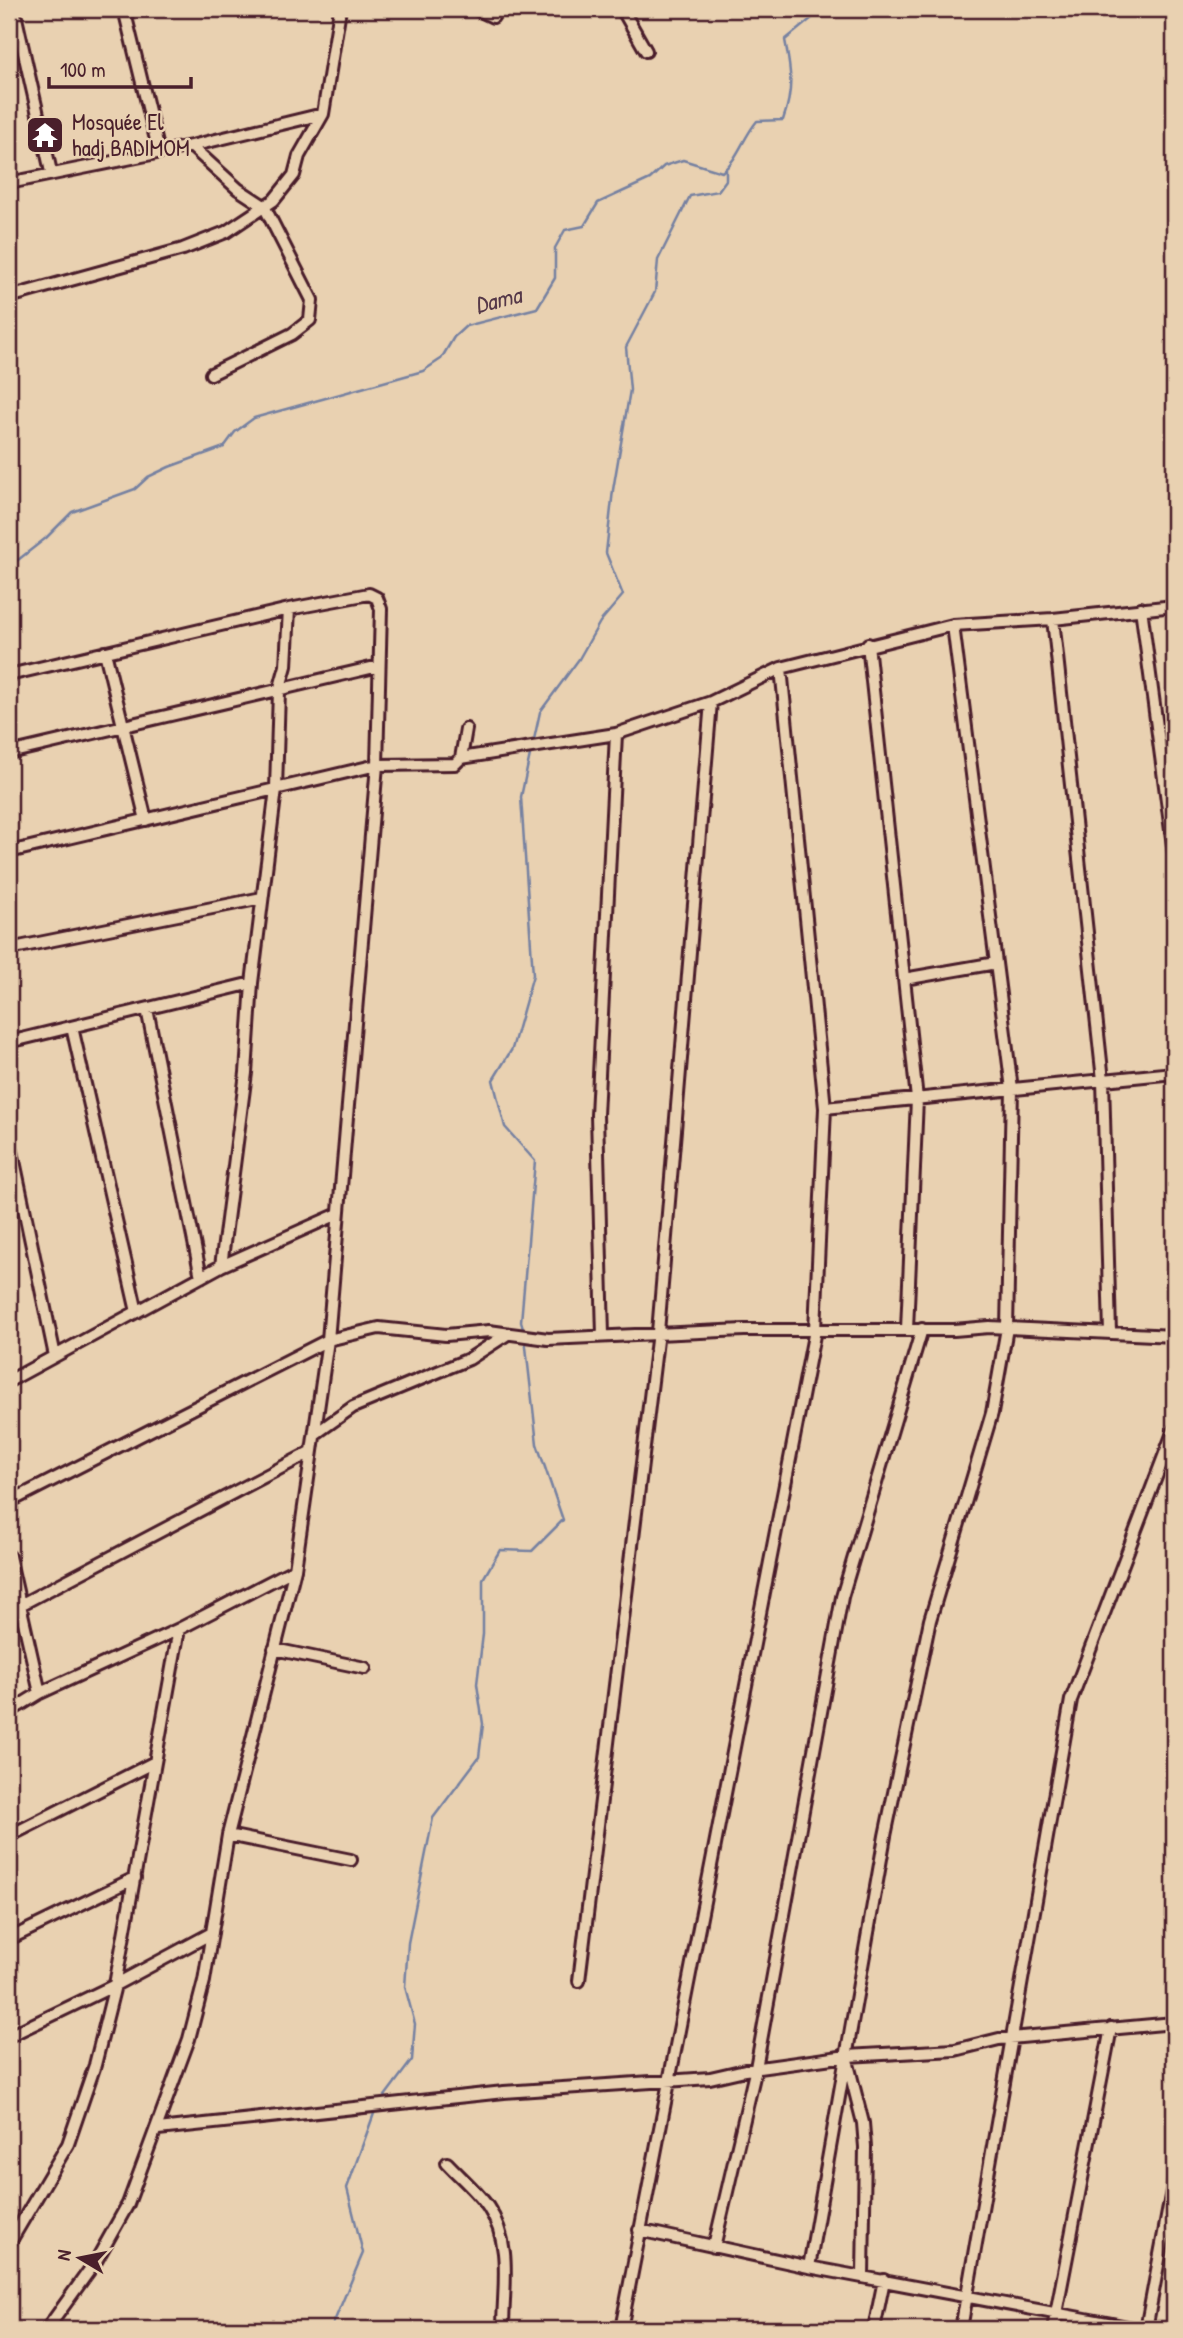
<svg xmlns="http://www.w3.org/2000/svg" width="1183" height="2338" viewBox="0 0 1183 2338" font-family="'Patrick Hand',sans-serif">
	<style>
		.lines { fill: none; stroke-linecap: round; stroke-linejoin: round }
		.stream { stroke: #7681a1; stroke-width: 2.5 }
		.street-casing { stroke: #4a1f2b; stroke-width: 16 }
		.street { stroke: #e9d1b1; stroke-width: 10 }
		.labels { text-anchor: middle; stroke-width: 5; stroke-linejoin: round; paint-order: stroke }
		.poi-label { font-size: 23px; fill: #4a1f2b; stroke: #e9d1b1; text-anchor: start }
		.water-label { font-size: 24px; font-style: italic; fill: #553848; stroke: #e9d1b1 }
	</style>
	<rect width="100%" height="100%" fill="#e9d1b1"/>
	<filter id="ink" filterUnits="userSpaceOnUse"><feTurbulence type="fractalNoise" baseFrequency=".0143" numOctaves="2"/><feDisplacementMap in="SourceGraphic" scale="14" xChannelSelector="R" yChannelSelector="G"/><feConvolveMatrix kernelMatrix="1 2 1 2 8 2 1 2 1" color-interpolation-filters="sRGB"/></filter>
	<g filter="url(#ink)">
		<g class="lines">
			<path class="stream" d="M9 567 46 538 72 512 135 489 148 477 169 467 224 447 235 432 254 418 423 371 441 359 454 337 466 326 537 308 555 278V248L565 230 584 226 598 203 650 179 664 166 683 160 722 172C738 159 743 138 757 121L783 120C794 89 791 71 785 40L823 9
				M533 744 540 712 579 659 600 622 623 595 606 553 613 490 630 390 626 347 655 292 658 260 690 196 718 191 726 180V169
				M524 1332 521 1322 535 1161 505 1127 493 1080 512 1049 533 975 521 797 531 750
				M382 2100 412 2060 415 2024 405 1987 408 1943 433 1818 479 1757 483 1724 477 1684 483 1634V1579L500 1550 532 1551 563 1520 537 1444 525 1338
				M331 2329 363 2253 347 2188 376 2108"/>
			<defs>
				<path id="street" d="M14 9 51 172
					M124 9 159 152
					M476 9 493 17
					M622 9 646 51
					M191 146 238 189 264 206 312 300 310 320 292 334 211 374
					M9 183 191 146 323 114
					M9 297 183 249 226 232 274 200 294 175 299 156 323 114 340 9
					M1141 608 1174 853
					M1053 619 1103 1080 1110 1333
					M868 644 917 1099 907 1329
					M105 652 146 820
					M9 675 289 609 369 594 377 598 381 609 377 765 328 1340 295 1569 228 1835 204 1981 189 2039 128 2204 96 2261 47 2329
					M9 753 379 666
					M461 758 616 734 711 702 781 668 953 625 1053 619 1174 606
					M9 852 377 765 455 764 461 758 466 729
					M9 949 262 898
					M904 979 996 963
					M147 1009 201 1277
					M72 1027 137 1312
					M9 1042 252 983
					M825 1108 1174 1073
					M9 1137 55 1356
					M221 1266 246 1073 252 983 276 789 279 691 286 666 289 609
					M603 1335 597 1115 616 734
					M9 1381 221 1266 338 1214
					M315 1434 353 1407 469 1359 506 1335
					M9 1502 328 1340 379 1328 446 1335 489 1331 548 1339 744 1330H954L989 1327 1174 1336
					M9 1556 40 1693
					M20 1605 311 1452
					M274 1649 365 1668
					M9 1712 40 1693 179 1629 295 1569
					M228 1835 351 1860
					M9 1836 155 1762
					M9 1939 135 1878
					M579 1981 658 1332 711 702
					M9 2036 115 1985 212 1933
					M847 2060 863 2123 865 2147 863 2276
					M158 2129 504 2092 710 2078 745 2070 847 2056 955 2050 999 2039 1174 2023
					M447 2163C460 2177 477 2191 488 2207 513 2244 503 2287 503 2329
					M639 2230 809 2267 1139 2329
					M9 2244 68 2144 95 2065 115 1985 179 1629
					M714 2247 756 2068 842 1597 922 1329
					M809 2267 885 1836 930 1620 992 1413 1007 1328 1012 1089 953 625
					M621 2329 815 1330 825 1108 781 668
					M874 2329 884 2280
					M961 2329 1071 1700 1174 1430
					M1053 2329 1111 2028
					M1146 2329 1174 2180"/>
			</defs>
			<use href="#street" class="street-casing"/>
			<use href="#street" class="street"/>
		</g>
	</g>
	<defs>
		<symbol id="temple-square" viewBox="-11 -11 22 22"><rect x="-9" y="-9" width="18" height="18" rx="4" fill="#4a1f2b" stroke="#e9d1b1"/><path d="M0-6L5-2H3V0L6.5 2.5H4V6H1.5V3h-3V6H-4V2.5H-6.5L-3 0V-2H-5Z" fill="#fff"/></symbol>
	</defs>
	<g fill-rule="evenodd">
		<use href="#temple-square" x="23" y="113" width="44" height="44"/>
	</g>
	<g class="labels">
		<g class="poi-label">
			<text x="72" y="130">Mosquée El<tspan x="72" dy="26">hadj BADIMOM</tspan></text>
		</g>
		<g class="water-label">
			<text transform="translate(498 300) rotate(-14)" y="8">Dama</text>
		</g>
	</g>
	<rect width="1183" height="2338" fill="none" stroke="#e9d1b1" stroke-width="35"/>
	<rect x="18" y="18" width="1148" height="2303" fill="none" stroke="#4a1f2b" stroke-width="2.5" filter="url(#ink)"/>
	<g transform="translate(80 2258) rotate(280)" stroke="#e9d1b1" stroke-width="5" paint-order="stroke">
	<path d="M0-5L12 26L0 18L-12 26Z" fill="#4a1f2b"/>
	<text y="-10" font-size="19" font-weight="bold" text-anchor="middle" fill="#4a1f2b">N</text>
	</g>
	<path d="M49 77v10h142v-10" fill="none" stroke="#4a1f2b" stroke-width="3.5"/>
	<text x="60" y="77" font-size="21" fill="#4a1f2b" stroke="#e9d1b1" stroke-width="5" paint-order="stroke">100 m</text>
</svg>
